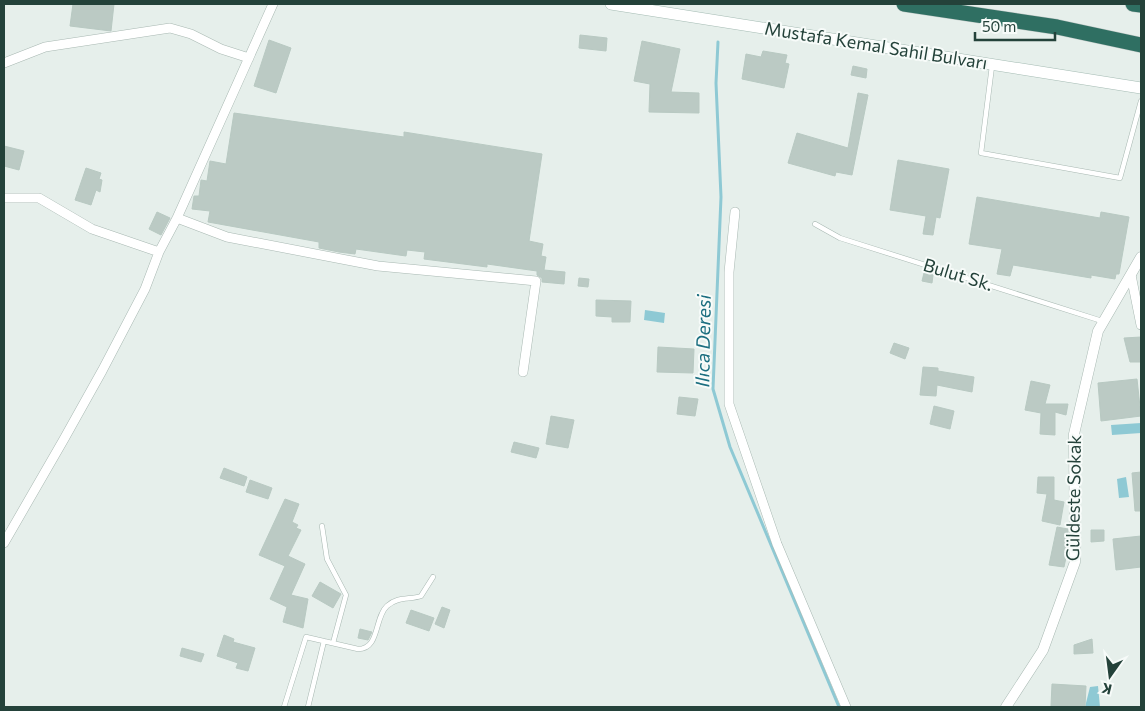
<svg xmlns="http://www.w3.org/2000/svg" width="1145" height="711" viewBox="0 0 1145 711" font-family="Commissioner,sans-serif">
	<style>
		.water { fill: #8ec9d4 }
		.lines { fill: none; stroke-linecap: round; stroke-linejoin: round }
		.stream { stroke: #8ec9d4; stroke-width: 3 }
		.building { fill: #bbcac4; stroke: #b8c9c2 }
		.service-casing { stroke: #a8b8b2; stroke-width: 5.5 }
		.minor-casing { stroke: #a8b8b2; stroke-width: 10 }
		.tertiary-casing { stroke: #a8b8b2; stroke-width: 11 }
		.secondary-casing { stroke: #a4bbb3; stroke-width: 12 }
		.motorway-casing { stroke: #c2cac8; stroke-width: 16 }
		.service { stroke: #fff; stroke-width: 4.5 }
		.minor { stroke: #fff; stroke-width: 9 }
		.tertiary { stroke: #fff; stroke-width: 10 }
		.secondary { stroke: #fff; stroke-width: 11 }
		.motorway { stroke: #2f6f62; stroke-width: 15 }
		.labels { text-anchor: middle; stroke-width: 4; stroke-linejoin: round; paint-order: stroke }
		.street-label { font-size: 18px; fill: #24423a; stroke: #f7fbf9 }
		.water-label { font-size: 19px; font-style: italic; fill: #1c6f80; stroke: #f7fbf9 }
	</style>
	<rect width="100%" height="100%" fill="#e6efeb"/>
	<path class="water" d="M645 310 665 313 664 323 644 320Z
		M1141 423V433L1112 435 1111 425Z
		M1126 477 1129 497 1119 498 1117 479Z
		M1098 686 1100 707H1085L1090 687Z"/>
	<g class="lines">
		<path class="stream" d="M718 42 716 83 721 197 713 389 730 447 839 707"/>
	</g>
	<path class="building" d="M73 4H114L111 31 70 26Z
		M580 35 607 38 606 51 579 48Z
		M269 40 291 48 276 93 254 86Z
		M642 41 680 49 671 92 699 93V113L649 112 650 84 634 81Z
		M763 51 787 55 785 63 789 64 784 88 742 79 746 54 761 57Z
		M853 66 867 69 866 78 851 75Z
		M858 93 868 95 852 175 836 172 835 176 788 163 797 133 848 148Z
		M234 113 404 137V132L542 154 529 241 543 244 541 256 546 257 544 270 565 272 564 284 542 282V278L537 275V271L487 264V267L424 259 425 252 407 250 406 256 356 249 355 254 339 252 319 248V242L208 222 210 211 192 209 194 196H199L201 180 207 181 210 161 226 164Z
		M4 146 24 151 19 170 4 166Z
		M898 160 949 169 940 218 936 217 933 235 923 234 926 216 890 210Z
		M86 168 101 173 99 179 102 180 100 192 96 190 91 205 75 200Z
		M977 197 1100 218 1101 212 1129 217 1119 274H1116L1115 279 1091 275V278L1013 265 1010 276 997 274 1002 249 969 244Z
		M157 212 170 218 161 235 149 229Z
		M924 273 933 275 932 283 922 281Z
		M579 278 589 279 588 287 578 286Z
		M596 300 631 301 630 322H612V317L596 316Z
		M1141 337V362H1130L1124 338Z
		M894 343 909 348 905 359 890 353Z
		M658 347 694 349 693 373 657 372Z
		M923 367 938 368V371L974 377 972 392 937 385 936 396 920 395Z
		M1137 379 1141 416 1101 421 1098 383Z
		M1031 381 1050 385 1045 404H1068L1066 415 1055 412V435L1040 434 1041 413 1025 410Z
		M679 397 698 399 695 416 677 414Z
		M934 406 954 411 950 429 930 424Z
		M551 416 574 420 568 448 546 444Z
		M514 442 539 448 536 458 511 452Z
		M224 468 247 477 244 486 220 478Z
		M1141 472V511H1135L1132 473Z
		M1038 477H1054V500L1064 502 1060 525 1042 521 1047 494 1037 493Z
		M250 480 272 488 268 499 246 492Z
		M285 499 299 504 292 522 298 525 296 528 301 530 288 556 305 564 291 595 308 599 303 628 283 622 287 607 270 599 285 566 259 555Z
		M1057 527 1068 529V548L1064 567 1049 565Z
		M1091 530H1104V541L1091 542Z
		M1141 536V567L1116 570 1113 539Z
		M320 582 341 594 333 608 312 596Z
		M442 607 450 610 444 628 435 624Z
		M411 610 434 618 429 631 406 623Z
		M360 629 372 632 368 640 358 638Z
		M224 635 234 639 233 642 255 648 248 671 236 668 238 663 217 656Z
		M1092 639 1093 653 1074 654V645Z
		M182 648 204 654 201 662 180 656Z
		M1052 684 1086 686 1085 707 1051 706Z"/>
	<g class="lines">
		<defs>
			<path id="service" d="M992 66 981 153 1120 178 1141 101
				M815 224 840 238 1102 321
				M322 526 327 559 346 595 333 643
				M284 707 306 637 358 649C380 649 374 618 387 606 398 596 410 600 421 596L433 577
				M308 707 324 641"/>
			<path id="minor" d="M4 63 45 47 170 28 191 34 221 49 249 58
				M4 198H39L92 229 159 252
				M735 212 729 272V404L777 544 846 707
				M177 218 227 237 378 266 536 281 523 372
				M1131 275 1141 325
				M4 543 64 439 102 371 145 289 159 252 177 218 273 4"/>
			<path id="tertiary" d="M1006 707 1043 650 1075 562 1074 434 1098 331 1141 257"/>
			<path id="secondary" d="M611 4 1141 88"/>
			<path id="motorway" d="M904 4 1057 27 1141 45
				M1133 4 1141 5"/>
		</defs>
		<use href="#service" class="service-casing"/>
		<use href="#minor" class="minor-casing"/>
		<use href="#tertiary" class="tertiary-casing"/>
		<use href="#secondary" class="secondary-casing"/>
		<use href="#motorway" class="motorway-casing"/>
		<use href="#service" class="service"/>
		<use href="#minor" class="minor"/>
		<use href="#tertiary" class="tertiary"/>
		<use href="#secondary" class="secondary"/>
		<use href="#motorway" class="motorway"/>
	</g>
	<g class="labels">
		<g class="street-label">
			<text transform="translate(876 46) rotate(9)" y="6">Mustafa Kemal Sahil Bulvarı</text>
			<text transform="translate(958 275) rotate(17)" y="6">Bulut Sk.</text>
			<text transform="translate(1074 498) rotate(-89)" y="6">Güldeste Sokak</text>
		</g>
		<g class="water-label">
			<text transform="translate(703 341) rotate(-89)" y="7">Ilıca Deresi</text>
		</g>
	</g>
	<rect width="1145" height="711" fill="none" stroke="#24423a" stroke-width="10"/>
	<g transform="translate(1110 676) rotate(194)" stroke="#f7fbf9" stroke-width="4" paint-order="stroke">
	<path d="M0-4L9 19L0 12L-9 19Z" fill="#24423a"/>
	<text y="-8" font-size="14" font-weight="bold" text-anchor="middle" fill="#24423a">K</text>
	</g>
	<path d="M975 32v8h80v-8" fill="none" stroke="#24423a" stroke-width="2.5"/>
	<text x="982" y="32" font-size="15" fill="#24423a" stroke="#f7fbf9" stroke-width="4" paint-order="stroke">50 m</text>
</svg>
